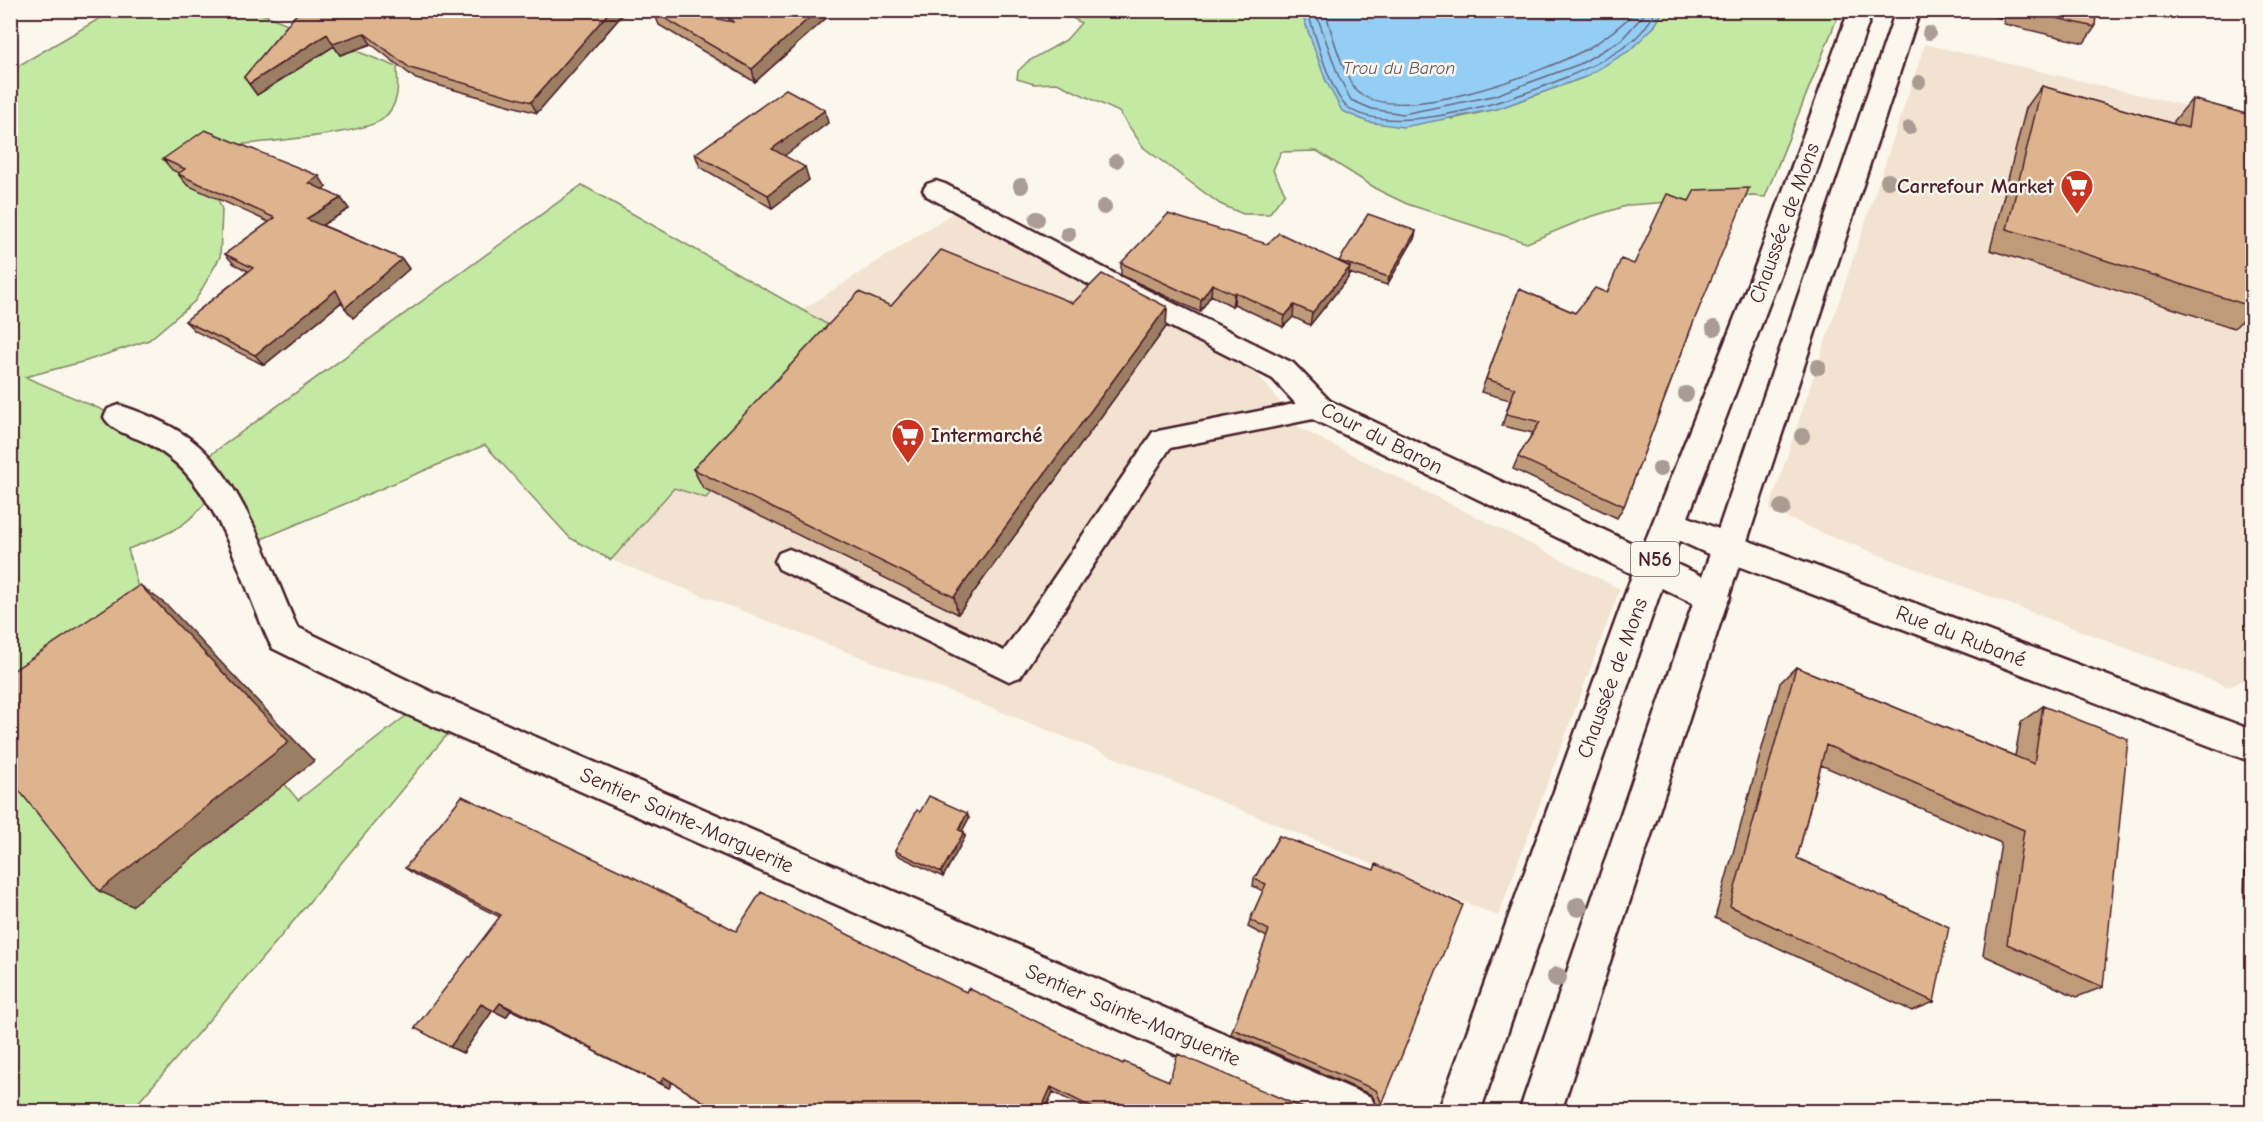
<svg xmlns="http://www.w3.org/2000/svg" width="2263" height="1122" viewBox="0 0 2263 1122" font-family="'Comic Neue',sans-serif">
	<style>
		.built { fill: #f2e3d0 }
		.green { fill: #c3e9a3; stroke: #868467; stroke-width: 1.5 }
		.water { fill: #94cef4; stroke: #7688a4; stroke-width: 1.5 }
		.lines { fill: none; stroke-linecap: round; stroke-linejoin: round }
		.shore { stroke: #68657b; stroke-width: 1.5 }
		.service-casing { stroke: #4a1f2b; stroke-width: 5 }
		.minor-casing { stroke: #4a1f2b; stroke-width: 5 }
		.primary-casing { stroke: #4a1f2b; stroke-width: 5 }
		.service { fill: #fbf7ec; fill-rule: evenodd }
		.minor { fill: #fbf7ec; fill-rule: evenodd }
		.primary { fill: #fbf7ec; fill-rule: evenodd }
		.tree { fill: #aa9c92 }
		.wall { fill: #bf9b7a; stroke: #4a1f2b; stroke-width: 1.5 }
		.shaded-wall { fill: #9b7e63; stroke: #4a1f2b; stroke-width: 1.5 }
		.building { fill: #deb48e; stroke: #4a1f2b; stroke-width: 1.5 }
		.labels { text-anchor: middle; stroke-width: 5; stroke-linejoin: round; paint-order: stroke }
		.far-water-label { font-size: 18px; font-style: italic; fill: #605467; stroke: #fbf7ec }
		.shield { fill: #fbf7ec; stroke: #7f6065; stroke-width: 1.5 }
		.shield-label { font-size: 20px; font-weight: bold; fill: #4a1f2b }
		.poi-label { font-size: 21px; font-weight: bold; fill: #4a1f2b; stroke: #fbf7ec; text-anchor: end }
		.street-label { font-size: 21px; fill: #4a1f2b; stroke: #fbf7ec }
	</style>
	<rect width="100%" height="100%" fill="#fbf7ec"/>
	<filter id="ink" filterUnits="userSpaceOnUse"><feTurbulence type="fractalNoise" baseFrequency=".0167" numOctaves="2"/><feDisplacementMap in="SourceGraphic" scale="12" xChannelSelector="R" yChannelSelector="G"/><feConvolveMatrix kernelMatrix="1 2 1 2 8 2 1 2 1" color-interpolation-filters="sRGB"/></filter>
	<g filter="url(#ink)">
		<path class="built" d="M1925 44 2208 111 2252 125V676L2229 687 1827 535 1769 510Z
			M965 205 1249 363 1301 429 1620 589 1498 916 1055 733 611 560 674 488 846 335 802 310Z"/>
		<path class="green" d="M114 10 255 11 397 67C398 86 400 103 384 118 368 134 262 142 235 145L209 173 222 210 220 257 195 301 149 340 86 361 25 377 119 417 196 465 582 185 846 335 706 498 674 488 611 560 570 538 485 445 245 546 216 490C186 529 173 532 128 549L142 603 207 690 298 800 421 704 463 722 446 736 277 941 131 1111 11 1112V70Z
			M1061 11H1301L1326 81 1452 119 1497 109 1585 77 1654 27 1663 11H1840L1765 197 1752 196 1629 205 1587 218 1527 243 1407 204 1380 191 1317 151 1281 152 1273 170 1285 193 1269 214H1243L1220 204 1144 148 1119 112 1057 83 1034 84 1017 79 1018 71 1027 62 1066 40 1081 23Z"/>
		<path class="water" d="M1301 11V10L1663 11 1654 27 1629 51 1585 77 1497 109 1403 127 1368 122 1342 111 1326 81Z"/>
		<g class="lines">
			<path class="shore" d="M1307 10C1314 31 1331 95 1347 107 1400 147 1579 81 1627 45 1640 36 1649 24 1656 10
				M1315 10 1338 75 1351 100 1372 109 1403 114 1493 96 1580 64 1621 40 1648 10
				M1325 10C1330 28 1345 84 1360 94 1406 124 1541 73 1587 49 1606 38 1622 25 1637 10"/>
			<defs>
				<path id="service" d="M1319 399 1328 402 1332 409 1328 416 1170 448 1020 677 1009 681 779 569 775 561 779 553 789 549 799 553 1004 651 1153 432Z"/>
				<path id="minor" d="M936 181 945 184 1119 276 1293 363 1330 401 1725 587 1730 597 1725 607 1713 611 1701 607 1308 417 1273 379 1099 290 927 196 923 190 927 184Z
					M119 405C147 414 178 427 200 447 246 489 271 569 297 627L434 693 1371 1097 1377 1112H1306L408 715 272 648C244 590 229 521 185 472 175 461 163 452 149 444 134 436 112 432 104 417L108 409Z
					M1671 510 1741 538 2252 730V762L1717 558 1660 532 1655 523 1660 514Z"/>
				<path id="primary" d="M1849 10H1873L1785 262 1669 567 1480 1112H1438L1635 567 1757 262Z
					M1896 10H1920L1561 1112H1519Z"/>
			</defs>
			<use href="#service" class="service-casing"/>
			<use href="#minor" class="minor-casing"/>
			<use href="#primary" class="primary-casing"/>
			<use href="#service" class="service"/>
			<use href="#minor" class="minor"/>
			<use href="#primary" class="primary"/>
		</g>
		<g class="tree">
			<circle cx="1929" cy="33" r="7"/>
			<circle cx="1919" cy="82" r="7"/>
			<circle cx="1909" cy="128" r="7"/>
			<circle cx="1116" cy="161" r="7"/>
			<circle cx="1888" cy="181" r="8"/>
			<circle cx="1021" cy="186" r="8"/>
			<circle cx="1104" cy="207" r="8"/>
			<circle cx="1037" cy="219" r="8"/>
			<circle cx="1068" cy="234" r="8"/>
			<circle cx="1714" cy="328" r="8"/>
			<circle cx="1818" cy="367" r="8"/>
			<circle cx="1686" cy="394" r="8"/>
			<circle cx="1802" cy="436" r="8"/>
			<circle cx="1660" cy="469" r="8"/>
			<circle cx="1782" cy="508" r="9"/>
			<circle cx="1578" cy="907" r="10"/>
			<circle cx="1557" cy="977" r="10"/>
		</g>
		<path class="wall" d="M300 10H622L623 14 537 113 416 79 371 44 340 55 334 46 257 95 244 77Z
			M724 10H835L755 82 659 25 654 12 730 21Z
			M1970 10H2096L2095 27 2084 43 2004 24V19Z
			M2042 86 2174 124V121L2192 99 2253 116V311L2234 328 1990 250 2026 108Z
			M828 123 784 155 809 180 772 208 700 167 695 154Z
			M163 159 326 187 323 190 341 198 349 209 322 225 402 259 409 269 353 318 342 302 264 365 195 331 185 321 248 271 234 264 225 254 269 222 187 185 178 174 179 173 172 170Z
			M1416 231 1414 239 1387 285 1349 273 1348 278 1310 325 1293 317 1283 327 1234 304 1232 306 1211 295 1200 312 1121 275V263L1267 244 1339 261Z
			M1519 289 1575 313 1607 293 1693 323 1624 506 1617 518 1513 469 1518 457 1533 433 1502 426 1510 400 1481 392Z
			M1073 303 1167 307 1166 327 958 614 703 488 693 469 891 306Z
			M1796 667 2015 756 2021 722 2043 706 2103 987 2077 997 1983 955 2001 843 1821 765 1797 858 1934 1002 1912 1011 1715 918 1780 683Z
			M920 812 969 818 962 831 964 832 965 837 943 877 897 855 895 851Z
			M1279 836 1382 1104 1378 1108 1372 1095 1231 1034 1267 937 1248 927 1250 920 1263 891 1253 886 1254 879Z
			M2253 836V901L2244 897 2246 839Z
			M405 868 736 931 966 992 1123 1064 1169 1081 1308 1110 1379 1112H1093L1053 1092 1044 1112H720L672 1082 669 1088 601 1055 592 1050 593 1049 511 1010 506 1017 493 1010 463 1053 450 1047 500 917 417 876Z"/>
		<path class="shaded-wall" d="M611 10H622L623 14 537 113 531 102Z
			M818 10H835L755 82 752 69Z
			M364 33 371 44 340 55 334 46 257 95 249 84 327 34Z
			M825 110 828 123 776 162 772 149Z
			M805 167 809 180 772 208 768 195Z
			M319 176 326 187 316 194 309 183Z
			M341 198 349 209 314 230 306 219Z
			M1416 231 1414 239 1387 285 1389 277Z
			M402 259 409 269 353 318 345 308Z
			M1350 267 1348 278 1310 325 1312 313Z
			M1212 284 1211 295 1200 312 1201 300Z
			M336 290 344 300 264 365 255 355Z
			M1235 292 1234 304 1232 306 1234 294Z
			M1294 305 1293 317 1283 327 1285 316Z
			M1167 307 1166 327 958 614 954 597Z
			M140 585 168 606 314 761 132 906 99 891Z
			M967 813 969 818 960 835 959 830Z
			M964 832 965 837 943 877 941 872Z
			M500 1003 511 1010 506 1017 494 1011Z
			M481 1004 493 1010 463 1053 450 1047Z
			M664 1077 672 1082 669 1088 660 1083Z
			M1051 1087 1053 1092 1044 1112H1040Z"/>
		<path class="building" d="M300 10H611L531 102 410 68 364 33 333 44 327 34 249 84 244 77Z
			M655 10H671L733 22 727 10H818L752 69 654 12Z
			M2022 10H2096L2095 27Z
			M2042 86 2188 128 2192 99 2253 116V307L2007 229Z
			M786 89 825 110 772 149 805 167 768 195 695 154Z
			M205 130 319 176 309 183 341 198 306 219 402 259 345 308 336 290 255 355 185 321 253 268 225 254 275 218 178 174 185 169 163 159Z
			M1749 188 1693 323 1624 506 1518 457 1540 422 1506 414 1515 388 1486 379 1519 289 1575 313 1595 288 1607 293 1621 259 1634 264 1667 194 1689 201 1695 190Z
			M1168 214 1267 244 1279 233 1350 267 1312 313 1294 305 1285 316 1235 292 1234 294 1212 284 1201 300 1121 263Z
			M1368 214 1416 231 1389 277 1339 261Z
			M941 250 1073 303 1102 274 1167 307 954 597 693 469 859 292 891 306Z
			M140 585 289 742 99 891 10 779V673Z
			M1796 667 2034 764 2043 706 2128 739 2103 987 2007 944 2024 830 1826 745 1797 858 1949 927 1934 1002 1730 906Z
			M462 796 635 878 736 931 761 892 966 992 968 988 1123 1064 1124 1062 1169 1081 1178 1054 1308 1110H1380L1379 1112H1101L1051 1087 1040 1112H720L664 1077 660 1083 592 1050 593 1048 500 1003 494 1011 481 1004 450 1047 415 1028 501 915 405 868Z
			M929 796 967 813 959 830 964 832 941 872 895 851 917 810 920 812Z
			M1279 836 1374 870 1376 864 1463 905 1382 1104 1376 1090 1233 1029 1269 930 1250 920 1266 884 1254 879Z"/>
	</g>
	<defs>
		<symbol id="supermarket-pin" viewBox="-11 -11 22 30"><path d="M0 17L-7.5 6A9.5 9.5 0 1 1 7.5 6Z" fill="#c8321e" stroke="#fbf7ec"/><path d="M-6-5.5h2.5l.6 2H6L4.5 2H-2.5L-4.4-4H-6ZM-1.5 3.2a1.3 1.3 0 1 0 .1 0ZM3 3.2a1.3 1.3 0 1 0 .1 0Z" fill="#fff"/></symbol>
	</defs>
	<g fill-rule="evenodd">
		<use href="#supermarket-pin" x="2058" y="167" width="38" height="52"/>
		<use href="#supermarket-pin" x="889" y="416" width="38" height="52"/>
	</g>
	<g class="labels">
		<g class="far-water-label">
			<text x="1399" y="74">Trou du Baron</text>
		</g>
		<rect class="shield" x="1631" y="542" width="48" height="34" rx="4.5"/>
		<g class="shield-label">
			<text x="1655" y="566">N56</text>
		</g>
		<g class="poi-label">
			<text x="2054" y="193">Carrefour Market</text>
			<text x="931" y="442" text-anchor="start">Intermarché</text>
		</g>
		<g class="street-label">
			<text transform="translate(1784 223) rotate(-70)" y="7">Chaussée de Mons</text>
			<text transform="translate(1382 438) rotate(27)" y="7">Cour du Baron</text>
			<text transform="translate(1961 636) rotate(21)" y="7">Rue du Rubané</text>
			<text transform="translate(1612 678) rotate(-70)" y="7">Chaussée de Mons</text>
			<text transform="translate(687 820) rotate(24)" y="7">Sentier Sainte-Marguerite</text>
			<text transform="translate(1133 1015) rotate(23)" y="7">Sentier Sainte-Marguerite</text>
		</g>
	</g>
	<rect width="2263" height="1122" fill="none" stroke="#fbf7ec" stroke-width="36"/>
	<rect x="18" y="18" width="2227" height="1086" fill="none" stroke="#4a1f2b" stroke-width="2" filter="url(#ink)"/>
</svg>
